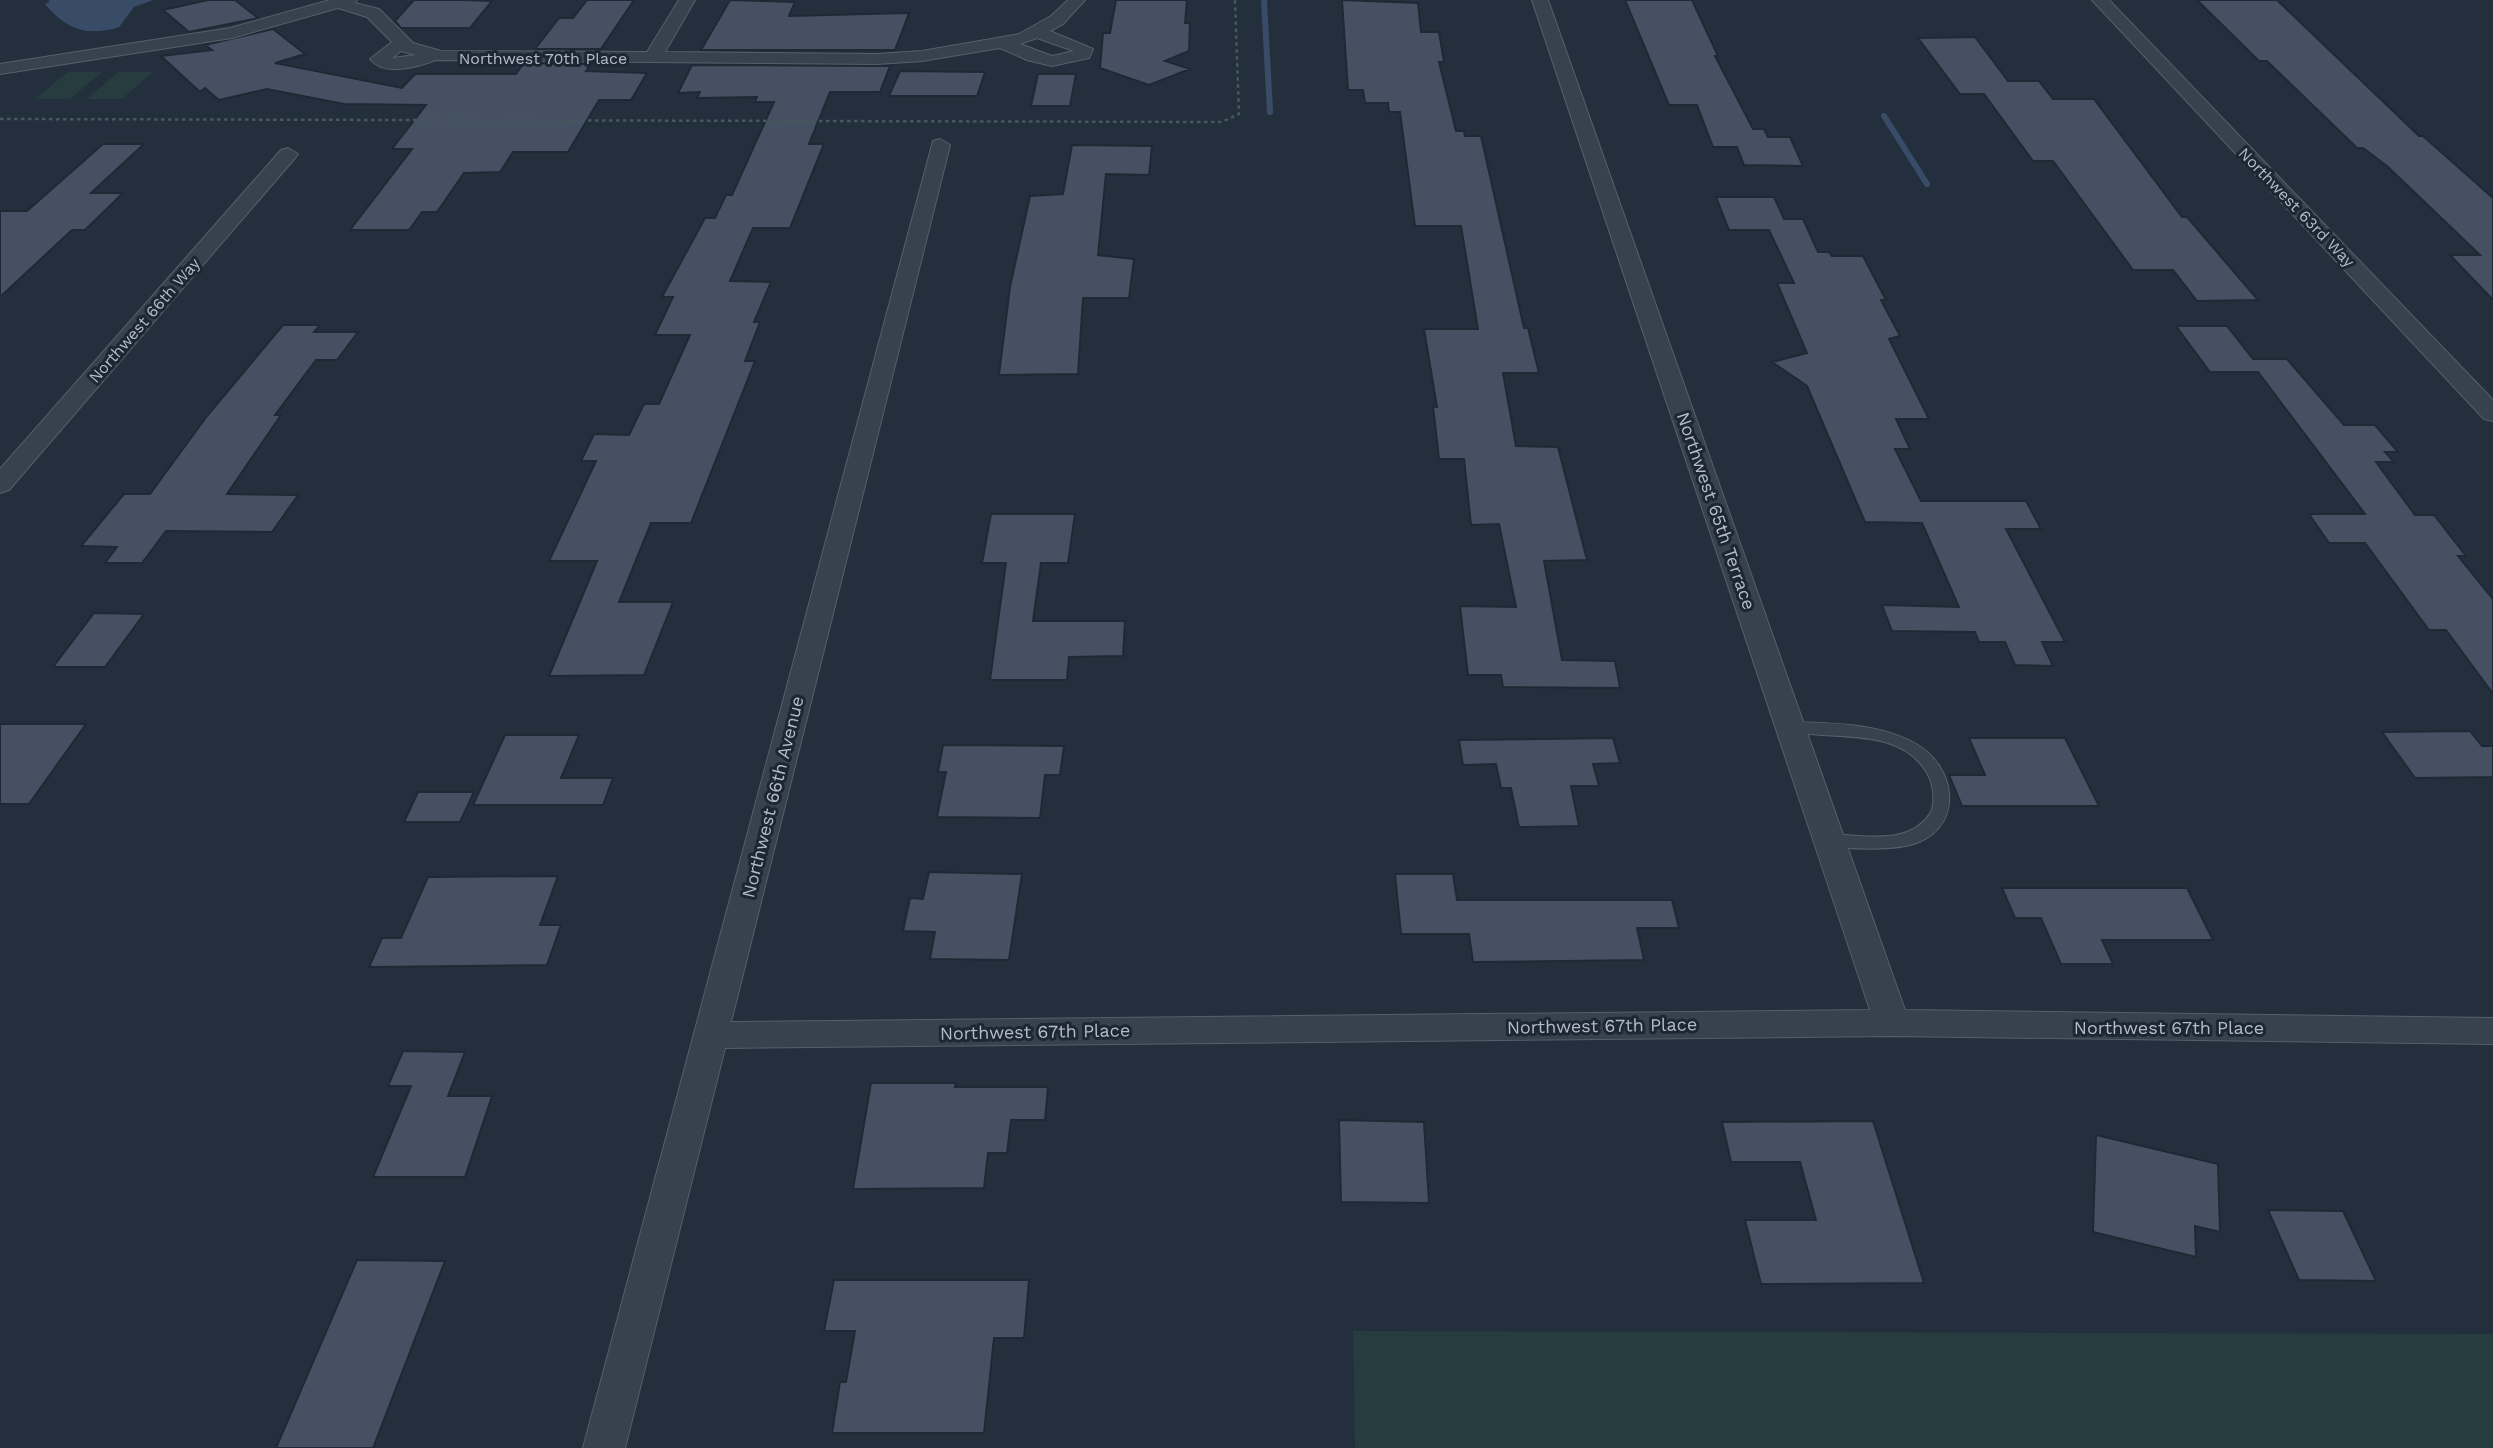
<svg xmlns="http://www.w3.org/2000/svg" width="2493" height="1448" viewBox="0 0 2493 1448" font-family="'Work Sans',sans-serif">
	<style>
		.green { fill: #263c3f }
		.water { fill: #394c67 }
		.lines { fill: none; stroke-linecap: round; stroke-linejoin: round }
		.stream { stroke: #394c67; stroke-width: 6 }
		.building { fill: #455162; stroke: #1f2835; stroke-width: 2 }
		.service-casing { stroke: #565f6c; stroke-width: 2 }
		.minor-casing { stroke: #565f6c; stroke-width: 2 }
		.path { stroke: #44595c; stroke-width: 2.5; stroke-dasharray: 3.5 3.5; stroke-linecap: butt }
		.service { fill: #38414e; fill-rule: evenodd }
		.minor { fill: #38414e; fill-rule: evenodd }
		.labels { text-anchor: middle; stroke-width: 6; stroke-linejoin: round; paint-order: stroke }
		.far-street-label { font-size: 16px; fill: #b4bcc9; stroke: #1d2633 }
		.street-label { font-size: 18px; fill: #b4bcc9; stroke: #1d2633 }
	</style>
	<rect width="100%" height="100%" fill="#242f3e"/>
	<path class="green" d="M68 72H102L70 99H35Z
		M118 72H153L122 99H87Z
		M1353 1331 2493 1334V1448H1355Z"/>
	<path class="water" d="M48 0H153L134 7 119 27C88 37 66 30 45 4L50 2Z"/>
	<g class="lines">
		<path class="stream" d="M1264 0 1270 112
			M1884 116 1927 184"/>
	</g>
	<path class="building" d="M208 0H235L258 18 189 32 163 10Z
		M414 0H464L492 1 470 28H401L395 21Z
		M587 0H634L601 49H535L559 18H573Z
		M730 0 795 2 789 16 909 13 895 50H701Z
		M1116 0H1187L1185 23H1190L1189 51 1165 61 1190 69 1149 85 1100 68 1103 33H1110Z
		M1342 0 1418 3 1421 32H1439L1444 62H1439L1456 131H1464L1465 136H1481L1524 328H1528L1539 373H1503L1516 446 1558 447 1587 560 1544 561 1562 660 1615 661 1620 688 1503 687 1501 675H1468L1460 606 1516 607 1499 524 1471 525 1464 459H1439L1433 406 1437 407 1424 329H1478L1461 226H1415L1400 112H1389L1388 103H1365L1363 90H1348Z
		M1625 0H1692L1718 56H1715L1753 129H1764L1768 137H1790L1803 166 1744 165 1737 147H1713L1697 105H1669Z
		M2197 0H2277L2419 136H2423L2493 198V300L2450 255H2480L2387 166 2363 148H2357L2267 61H2259Z
		M273 29 305 54 275 63 402 88 415 74H516L524 63 591 64 586 71 647 73 631 100H599L568 152H513L500 172 464 173 437 212H422L409 230H350L412 149H392L426 105 344 104 267 89 219 100 205 88 200 92 161 56 212 50 205 45Z
		M1975 37 2008 81H2039L2053 99H2094L2182 217H2187L2258 300 2197 301 2173 270H2133L2053 161H2033L1984 94H1960L1918 38Z
		M692 65 890 66 880 92H830L809 144H824L790 228H753L730 281 771 282 754 322H760L745 361H755L691 523H651L619 602H673L644 675 549 676 597 561H549L596 461H581L594 434 629 435 644 404H659L690 335H655L673 297H662L705 218H715L726 195H732L774 102H755L757 97 697 98 700 92 678 93Z
		M900 71 985 72 977 96H889Z
		M1038 74H1076L1070 106H1031Z
		M103 144H144L91 193H123L85 230H72L0 297V211H27Z
		M1072 145 1152 146 1149 175 1106 174 1098 255 1134 259 1129 298H1083L1078 374 999 375 1010 287 1030 196 1063 194Z
		M1716 197H1774L1784 219H1803L1818 252H1829L1832 256H1863L1886 300H1881L1900 336 1889 339 1929 419H1896L1910 449H1895L1921 501H2026L2041 529H2006L2065 642H2042L2053 666 2015 665 2005 642H1979L1975 632 1892 631 1882 605 1959 607 1922 523 1865 522 1807 386 1772 362 1807 353 1777 283H1794L1769 230H1729Z
		M283 325H320L314 332H358L337 360H316L275 415H281L227 494 298 495 272 532 166 531 142 563H105L117 547 81 546 124 494H150L207 416Z
		M2176 326H2227L2253 359H2287L2344 425H2375L2398 452H2385L2394 462H2376L2415 515H2434L2466 556H2458L2493 599V694L2446 630H2429L2365 543H2329L2309 514H2365L2258 372H2210Z
		M991 514H1075L1068 563H1041L1033 621H1125L1123 656 1069 657 1067 680H990L1006 563H982Z
		M94 613 144 614 105 667H53Z
		M0 724H86L29 804H0Z
		M2470 731 2482 746H2493V777L2415 778 2382 732Z
		M505 735H579L561 778H613L603 805H473Z
		M1613 738 1620 763 1593 764 1599 786H1571L1579 826 1519 827 1511 788H1501L1496 764 1463 765 1459 740Z
		M1969 738H2065L2099 806H1962L1949 775H1985Z
		M943 745 1064 746 1060 775H1045L1040 818 937 817 946 772H938Z
		M418 792H474L460 822H404Z
		M929 872 1022 874 1009 960 930 959 935 932 903 931 910 898 923 899Z
		M1395 874H1453L1457 900H1672L1679 928H1637L1644 960 1473 962 1469 934H1401Z
		M558 876 540 925H561L547 965 369 967 382 938H401L428 877Z
		M2002 888H2187L2213 940H2102L2113 964H2061L2041 918H2015Z
		M403 1051 465 1052 448 1096H492L465 1177H373L411 1086H388Z
		M871 1083H956L955 1087H1048L1045 1120H1011L1007 1153H988L984 1188 853 1189Z
		M1339 1120 1424 1122 1429 1203 1341 1202Z
		M1873 1121 1924 1283 1761 1284 1745 1220H1816L1800 1162H1731L1722 1122Z
		M2096 1135 2218 1164 2220 1232 2195 1226 2196 1257 2093 1232Z
		M2268 1210 2343 1211 2376 1281 2299 1280Z
		M357 1260 445 1261 373 1448H276Z
		M834 1280H1029L1024 1338H994L984 1433H832L840 1382H846L855 1331H824Z"/>
	<g class="lines">
		<defs>
			<path id="service" d="M1790 722C1831 723 1879 723 1916 744 1954 765 1965 822 1919 842 1898 851 1845 850 1823 844L1821 840 1823 836 1829 834C1864 835 1912 847 1932 810 1935 799 1933 783 1927 773 1899 724 1828 742 1784 730L1782 727Z"/>
			<path id="minor" d="M330 0H357L355 3 379 9 413 43 441 51 647 52 679 0H695L665 52 877 54 922 51 1019 34 1051 16 1068 0H1085L1063 24 1050 31 1093 49 1089 58 1052 66 1027 60 1000 48 922 61 877 64 436 60C417 67 385 77 370 59L392 42 367 17 338 8 232 38 0 74V64L230 28ZM1037 38 1074 51 1052 56 1020 44ZM401 51 416 55 392 58Z
				M1532 0H1548L1905 1010 2493 1018V1044L1892 1036 725 1048 625 1448H583L933 141 940 139 950 145 731 1022 1870 1010Z
				M2092 0H2109L2493 400V421L2484 419Z
				M288 148 298 154 295 158 9 490 0 493V469L281 150Z"/>
		</defs>
		<use href="#service" class="service-casing"/>
		<use href="#minor" class="minor-casing"/>
		<path class="path" d="M0 119 1222 122 1239 114 1235 0"/>
		<use href="#service" class="service"/>
		<use href="#minor" class="minor"/>
	</g>
	<g class="labels">
		<g class="far-street-label">
			<text x="543" y="64">Northwest 70th Place</text>
			<text transform="translate(2297 207) rotate(46)" y="6">Northwest 63rd Way</text>
			<text transform="translate(144 320) rotate(-49)" y="6">Northwest 66th Way</text>
		</g>
		<g class="street-label">
			<text transform="translate(1716 511) rotate(71)" y="6">Northwest 65th Terrace</text>
			<text transform="translate(773 797) rotate(-76)" y="6">Northwest 66th Avenue</text>
			<text transform="translate(1602 1026) rotate(-1)" y="6">Northwest 67th Place</text>
			<text x="2169" y="1034">Northwest 67th Place</text>
			<text transform="translate(1035 1032) rotate(-1)" y="6">Northwest 67th Place</text>
		</g>
	</g>
</svg>
